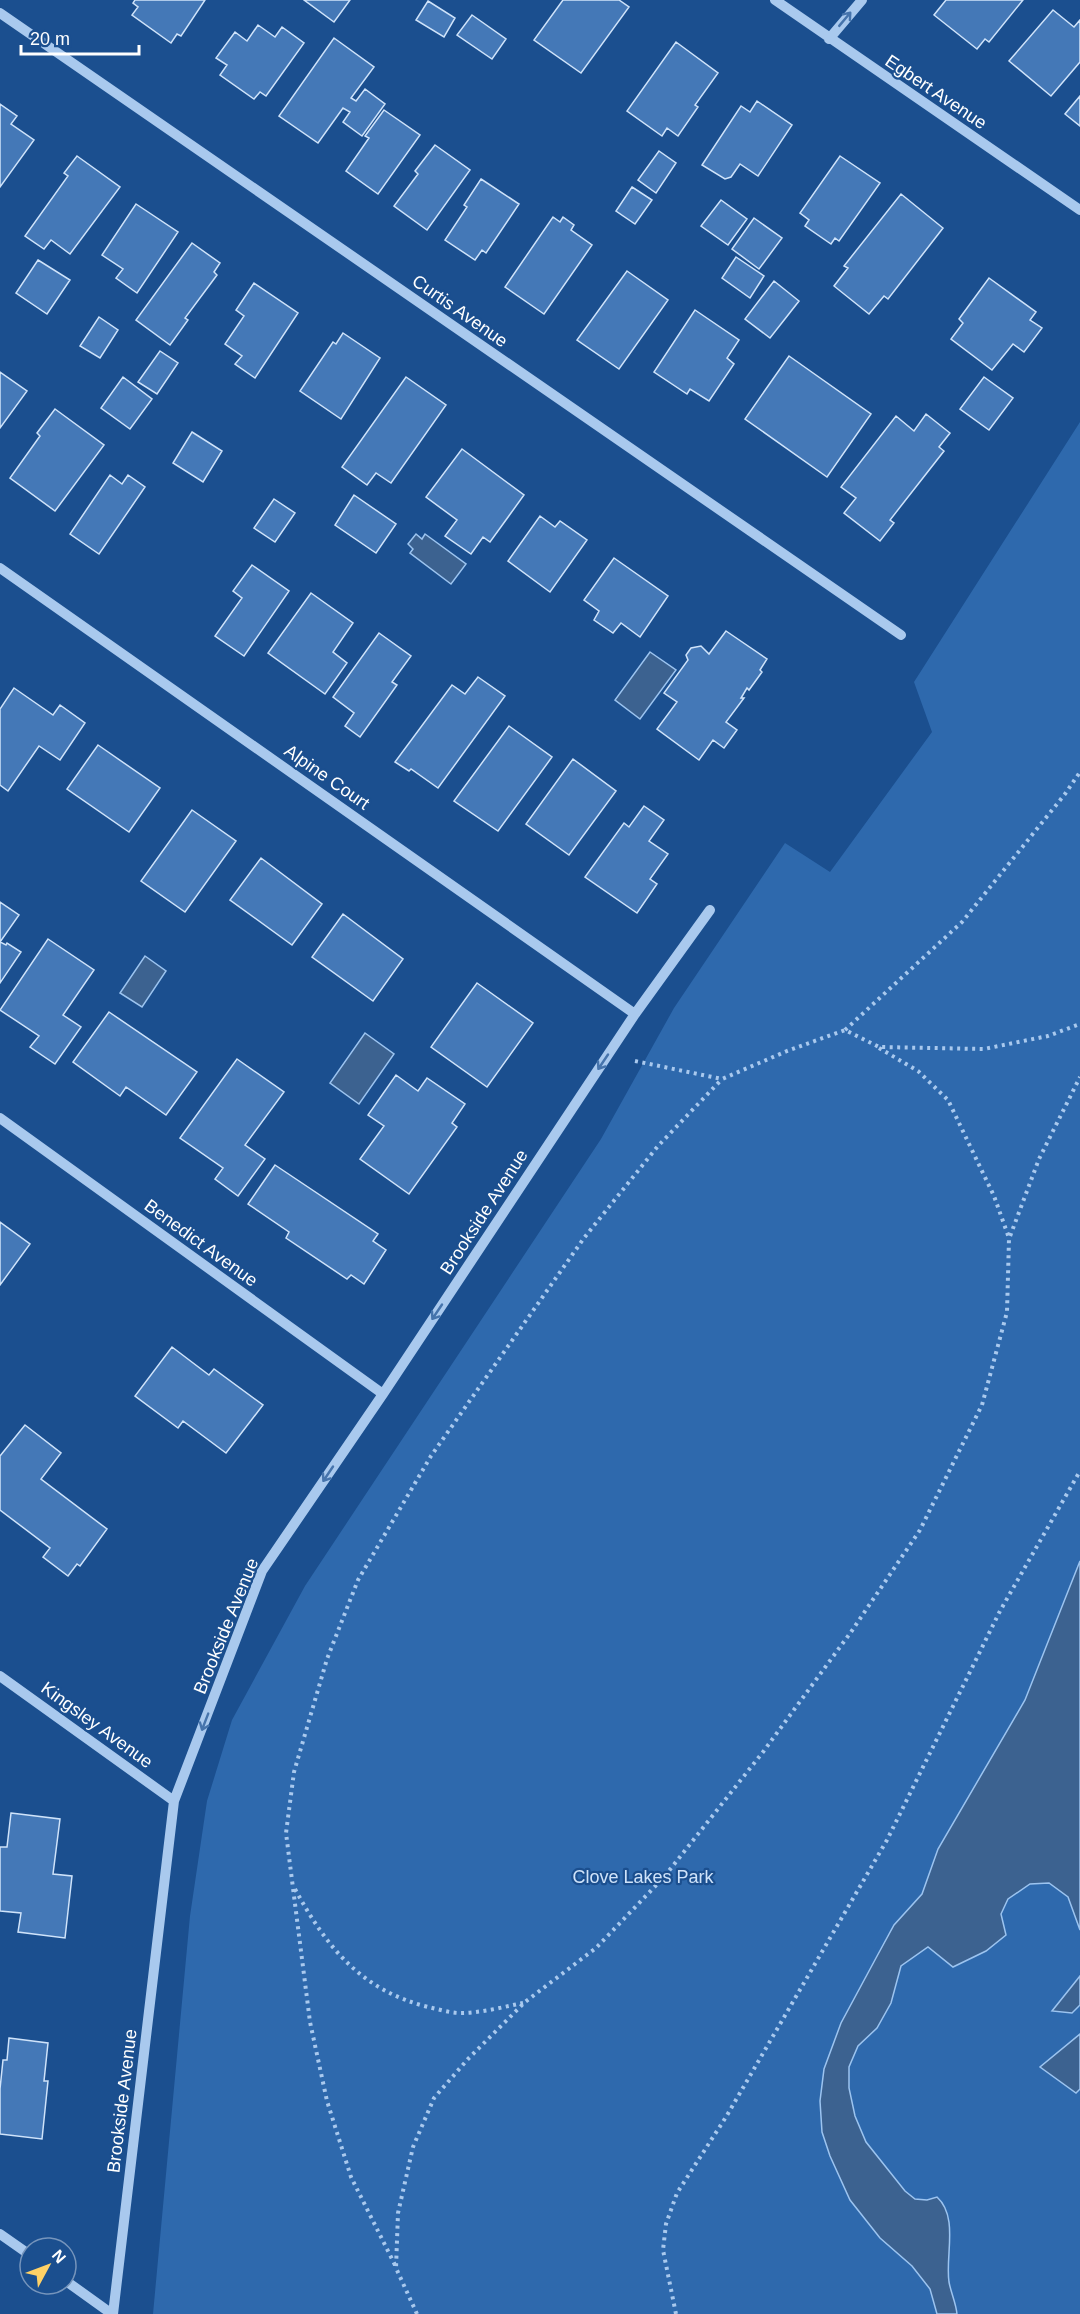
<svg xmlns="http://www.w3.org/2000/svg" width="1080" height="2314" viewBox="0 0 1080 2314" font-family="Helvetica,sans-serif">
	<style>
		.green { fill: #2e69ad }
		.water { fill: #3c6290; stroke: #9cc4f0; stroke-width: 1.5 }
		.building { fill: #4478b7; stroke: #cfe3fa; stroke-width: 1.5 }
		.lines { fill: none; stroke-linecap: round; stroke-linejoin: round }
		.path { stroke: #a9c9ee; stroke-width: 4; stroke-dasharray: 3 4.5; stroke-linecap: butt }
		.minor { stroke: #a9c9ee; stroke-width: 10 }
		.oneway { stroke: #4674ac }
		.labels { text-anchor: middle; stroke-width: 4.5; stroke-linejoin: round; paint-order: stroke }
		.street-label { font-size: 18px; fill: #fff; stroke: #1b4f8f }
		.park-label { font-size: 18px; fill: #cfe3fa; stroke: #1b4f8f }
	</style>
	<rect width="100%" height="100%" fill="#1b4f8f"/>
	<path class="green" d="M1080 422V2314H153L190 1916 207 1801 232 1720 305 1586 601 1139 674 1008 785 843 830 872 932 732 914 682Z"/>
	<path class="water" d="M416 534 422 539 425 534 466 564 451 584 410 553 413 549 408 544Z
		M650 652 676 670 640 719 615 700Z
		M145 956 166 971 142 1007 120 993Z
		M365 1033 394 1054 359 1104 330 1083Z
		M1080 1561V1930L1068 1897 1049 1883 1030 1884 1008 1899 1001 1914 1006 1935 986 1951 953 1967 928 1947 901 1966 891 2003 877 2028 858 2046 849 2067V2088L855 2116 866 2142 905 2191 915 2199 927 2200 937 2197C959 2217 945 2256 949 2282 951 2293 956 2303 957 2314H937L930 2289 912 2266 880 2238 850 2200 830 2156 822 2132 820 2101 824 2069 841 2023 876 1958 894 1925 922 1894 938 1849 1025 1700Z
		M1080 1976V2005L1072 2013 1052 2011Z
		M1080 2034V2089L1076 2093 1040 2067Z"/>
	<path class="building" d="M135 0H205L181 36 177 34 171 43 132 15 138 7 133 3Z
		M304 0H350L334 22Z
		M563 0H619L629 7 581 73 534 40Z
		M946 0H1023L989 42 985 39 977 49 934 15Z
		M428 1 455 18 444 37 416 20Z
		M1053 10 1074 27 1080 20V62L1051 96 1009 61Z
		M472 15 506 39 492 59 457 35Z
		M258 25 275 37 282 27 304 43 266 96 260 92 254 99 220 75 227 65 216 58 235 32 247 41Z
		M334 38 374 67 351 98 356 101 365 89 385 104 362 136 343 122 350 112 343 108 318 143 279 116Z
		M676 42 718 73 695 105 698 107 678 136 667 128 662 136 627 111Z
		M1080 96V126L1065 114Z
		M757 101 792 125 758 176 740 164 731 177 725 179 702 165 741 106 750 112Z
		M0 104 17 116 11 124 34 140 0 187Z
		M384 110 420 135 378 194 346 171 369 138 365 136Z
		M435 145 470 170 427 230 394 206 418 174 415 171Z
		M659 151 676 163 656 193 638 180Z
		M77 156 120 187 70 254 51 240 44 249 25 236 68 176 64 173Z
		M840 156 880 183 839 241 835 238 831 244 805 226 809 220 800 213Z
		M481 179 519 204 486 253 482 250 475 260 445 240 467 207 464 205Z
		M632 187 652 200 635 224 616 211Z
		M901 194 943 228 888 299 884 296 869 314 834 286 848 268 844 266Z
		M721 200 747 219 728 245 701 226Z
		M136 204 178 232 137 293 116 278 123 269 102 255Z
		M553 217 560 222 563 217 574 225 571 230 592 245 544 314 505 287Z
		M754 218 782 238 759 269 732 249Z
		M192 243 220 263 214 272 217 275 185 318 188 320 170 345 136 320Z
		M736 257 764 276 750 298 722 278Z
		M38 260 70 280 47 314 16 293Z
		M627 271 668 300 619 369 577 340Z
		M989 278 1036 312 1030 320 1042 328 1024 352 1013 344 992 370 951 339 963 323 959 319Z
		M774 281 799 301 770 338 745 319Z
		M254 283 298 313 255 378 235 364 242 356 225 344 244 316 236 310Z
		M695 310 739 340 727 358 734 364 709 401 690 389 687 394 654 372Z
		M99 317 118 330 100 358 80 346Z
		M343 333 380 358 341 419 300 391 333 342 336 344Z
		M160 351 178 363 157 394 138 382Z
		M789 356 871 414 827 477 745 419Z
		M0 372 27 391 0 428Z
		M123 377 152 399 130 429 101 408Z
		M406 377 446 405 391 483 376 473 367 485 342 467Z
		M984 377 1013 398 989 430 960 409Z
		M55 409 104 445 55 511 10 478 40 436 37 433Z
		M926 414 950 433 939 447 944 451 890 520 894 523 880 541 844 513 856 498 841 487 896 416 914 431Z
		M192 432 222 451 203 482 173 463Z
		M462 449 524 495 490 542 483 537 471 554 445 536 457 520 426 497Z
		M110 475 122 484 128 475 145 487 99 554 70 534Z
		M354 495 396 524 376 553 335 525Z
		M274 499 295 513 275 542 254 528Z
		M540 516 555 527 560 521 587 540 550 592 508 561Z
		M614 558 668 596 640 637 621 623 613 633 594 620 599 611 584 600Z
		M252 565 289 591 244 656 215 636 242 598 233 591Z
		M311 593 353 623 333 652 347 663 325 694 268 653Z
		M726 631 767 659 760 670 762 672 749 690 747 688 741 698H744L726 722 737 730 724 748 713 740 699 760 657 729 677 702 664 693 688 660 686 655 691 648 701 646 709 654Z
		M379 633 411 656 392 682 397 685 360 737 345 726 354 713 333 697Z
		M478 677 505 696 438 788 411 769 409 771 395 762 452 685 465 694Z
		M14 688 53 715 60 705 85 723 60 760 39 746 8 791 0 785V709Z
		M509 726 552 757 498 831 454 801Z
		M98 745 160 788 129 832 67 789Z
		M573 759 616 791 569 855 526 824Z
		M644 806 664 820 649 841 668 854 650 879 657 884 637 913 585 877 624 823 629 827Z
		M192 810 236 841 185 912 141 881Z
		M261 858 322 904 292 945 230 900Z
		M0 902 19 915 0 942 6 945 7 943 21 952 0 983Z
		M343 914 403 959 373 1001 312 957Z
		M48 939 94 970 63 1015 81 1027 55 1064 30 1047 39 1036 0 1010Z
		M477 983 533 1023 487 1087 431 1047Z
		M109 1012 197 1072 166 1115 126 1087 120 1096 73 1062Z
		M237 1059 284 1092 245 1145 265 1159 238 1196 215 1179 223 1168 180 1138Z
		M396 1075 418 1091 427 1078 465 1104 452 1123 457 1127 409 1194 360 1159 384 1126 368 1115Z
		M275 1165 378 1234 373 1241 386 1250 364 1284 351 1275 347 1279 286 1238 289 1232 248 1204Z
		M0 1222 30 1244 0 1285Z
		M172 1347 209 1375 214 1369 263 1405 226 1453 183 1421 178 1428 135 1396Z
		M25 1425 61 1453 41 1479 107 1529 80 1566 77 1564 68 1576 43 1557 50 1548 0 1510V1456Z
		M11 1813 60 1819 53 1874 72 1876 65 1938 18 1932 21 1913 0 1911V1847H7Z
		M9 2038 48 2043 44 2081H48L42 2139 0 2134V2089L3 2060H7Z"/>
	<g class="lines">
		<path class="path" d="M845 1030 962 922 1065 794 1080 772
			M879 1048 918 1071 948 1100 994 1196 1009 1238
			M635 1061 722 1079 787 1051 845 1030 879 1047 984 1049 1048 1036 1080 1024
			M295 1889C327 1948 361 1990 428 2007 438 2009 449 2013 460 2013 481 2013 503 2007 523 2003
			M395 2265 351 2177 327 2101 310 2022 286 1833 294 1772 327 1659 358 1580 431 1456 584 1238 658 1146 722 1079
			M417 2314 396 2268 398 2213 413 2147 434 2098 468 2059 525 2002 596 1948 664 1877 763 1752 851 1632 920 1530 982 1405 1007 1312 1009 1239 1039 1159 1080 1077
			M676 2314 663 2250 666 2224 677 2193 726 2117 887 1840 1000 1611 1080 1471"/>
		<path class="minor" d="M775 0 1080 210
			M0 13 901 635
			M829 39 862 0
			M0 568 635 1014
			M0 1118 383 1394
			M0 1676 174 1801
			M0 2234 30 2255
			M66 2281 112 2314
			M113 2314 174 1801 262 1571 383 1394 635 1014 710 910"/>
	</g>
	<defs><path id="oneway-shaft" d="M-6 0H5M1.5-3L5.5 0L1.5 3" fill="none" stroke-width="1.6" stroke-linecap="round" stroke-linejoin="round" transform="scale(1.5)"/></defs>
	<g class="oneway">
		<use href="#oneway-shaft" transform="translate(845 19) rotate(-50)"/>
		<use href="#oneway-shaft" transform="translate(603 1062) rotate(124)"/>
		<use href="#oneway-shaft" transform="translate(437 1312) rotate(124)"/>
		<use href="#oneway-shaft" transform="translate(328 1474) rotate(124)"/>
		<use href="#oneway-shaft" transform="translate(205 1722) rotate(111)"/>
	</g>
	<g class="labels">
		<g class="street-label">
			<text transform="translate(936 92) rotate(34)" y="6">Egbert Avenue</text>
			<text transform="translate(460 311) rotate(35)" y="6">Curtis Avenue</text>
			<text transform="translate(327 777) rotate(35)" y="6">Alpine Court</text>
			<text transform="translate(484 1212) rotate(-57)" y="6">Brookside Avenue</text>
			<text transform="translate(201 1243) rotate(36)" y="6">Benedict Avenue</text>
			<text transform="translate(226 1626) rotate(-68)" y="6">Brookside Avenue</text>
			<text transform="translate(97 1725) rotate(36)" y="6">Kingsley Avenue</text>
			<text transform="translate(122 2101) rotate(-83)" y="6">Brookside Avenue</text>
		</g>
		<g class="park-label">
			<text x="643" y="1883">Clove Lakes Park</text>
		</g>
	</g>
	<g transform="translate(48 2266) rotate(49)"><circle r="28" fill="#1b4f8f" stroke="#7695bc" stroke-width="1.5"/>
	<path d="M0-4.5L10 22L0 15L-10 22Z" fill="#ffd166"/>
	<text y="-9" font-size="16" font-weight="bold" text-anchor="middle" fill="#ffffff">N</text>
	</g>
	<path d="M21 45v9h118v-9" fill="none" stroke="#ffffff" stroke-width="3"/>
	<text x="30" y="45" font-size="18" fill="#ffffff" stroke="#1b4f8f" stroke-width="4.5" paint-order="stroke">20 m</text>
</svg>
